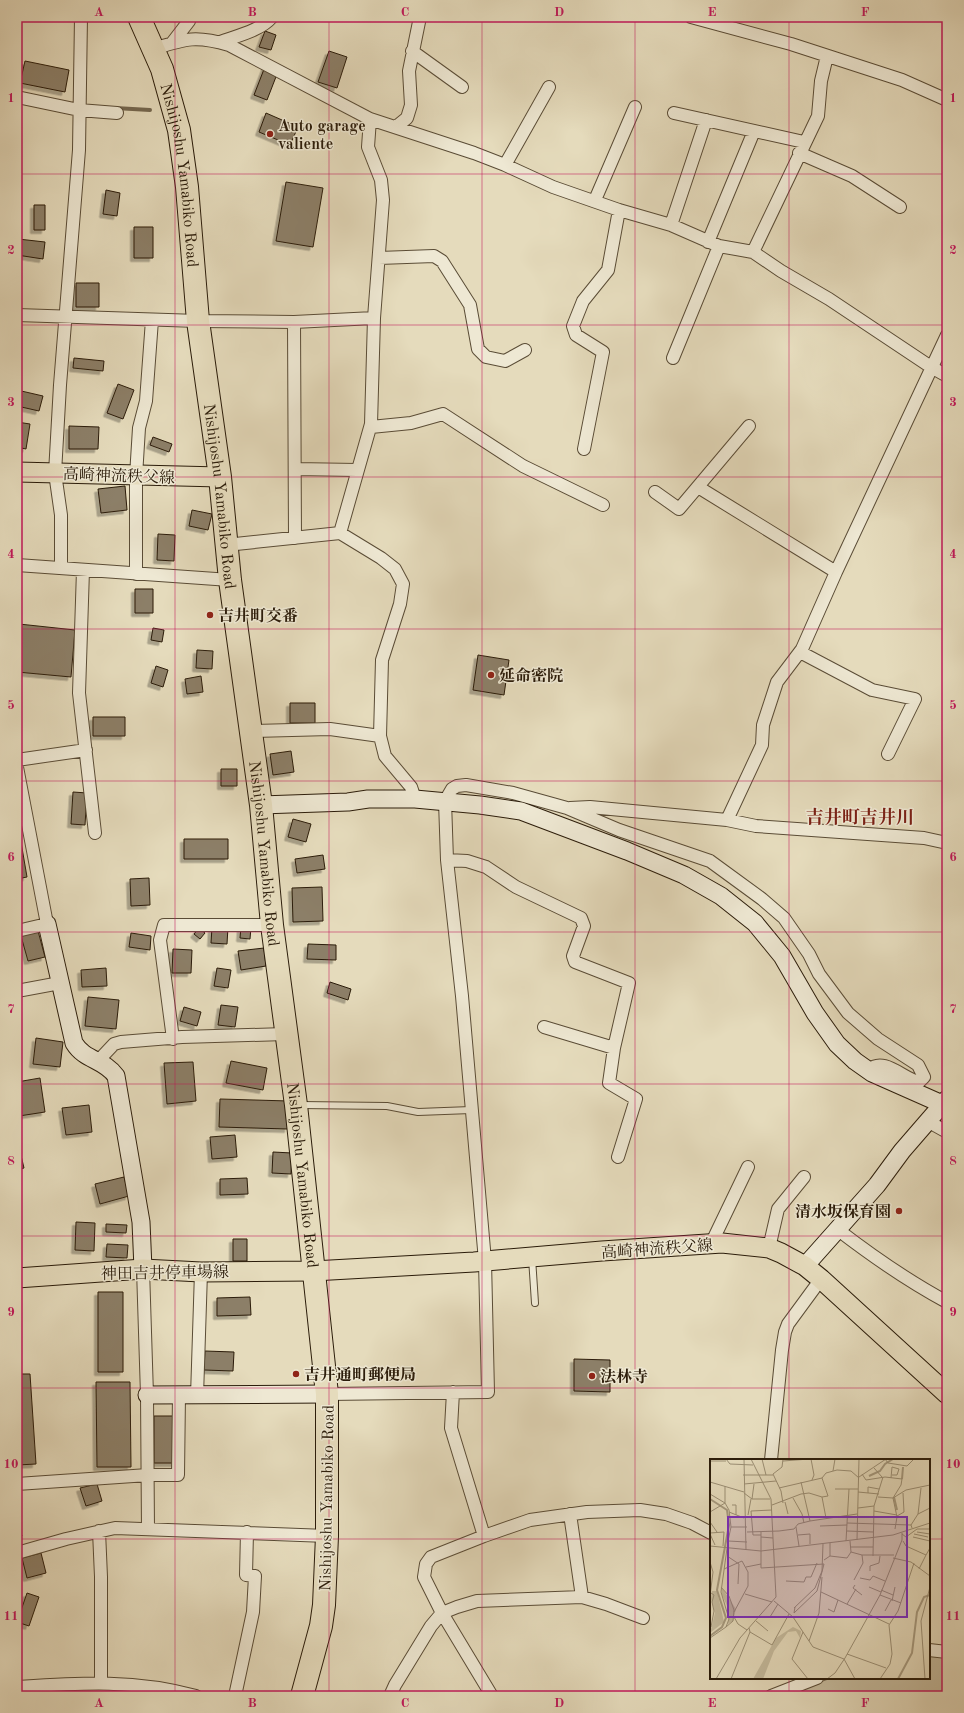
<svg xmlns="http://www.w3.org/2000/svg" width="964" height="1713" viewBox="0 0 964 1713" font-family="'Old Standard TT','Noto Serif JP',serif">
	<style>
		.green { fill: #c5bb9e; stroke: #786c54 }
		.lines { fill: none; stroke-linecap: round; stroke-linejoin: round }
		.stream { stroke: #756850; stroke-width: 4 }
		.building { fill: #8c7f67; stroke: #2b1c0a; filter: url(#shadow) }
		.lane-casing { stroke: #5a4c36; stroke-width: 8 }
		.street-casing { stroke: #5a4c36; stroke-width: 14 }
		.secondary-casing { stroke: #2b1c0a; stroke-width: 19 }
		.primary-casing { stroke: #2b1c0a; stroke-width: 21 }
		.highway-casing { stroke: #2b1c0a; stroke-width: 24 }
		.lane { stroke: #eee8d3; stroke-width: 6 }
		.street { stroke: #eee8d3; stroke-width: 12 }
		.secondary { stroke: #eee8d3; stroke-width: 17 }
		.primary { stroke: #e5dbbc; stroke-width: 19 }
		.highway { stroke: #e5dbbc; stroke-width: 22 }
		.grid { fill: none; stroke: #c2185b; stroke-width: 1; stroke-opacity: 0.55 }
		.poi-dot { fill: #8f2418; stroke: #eee8d3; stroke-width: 1.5 }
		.labels { text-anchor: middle; stroke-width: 3; stroke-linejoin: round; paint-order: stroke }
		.poi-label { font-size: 16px; font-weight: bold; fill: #2b1c0a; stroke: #eee8d3; text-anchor: start }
		.street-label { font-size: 16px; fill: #2b1c0a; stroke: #eee8d3 }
		.quarter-label { font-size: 18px; font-weight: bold; fill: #7a1f14; stroke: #eee8d3 }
		.inset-river { fill: none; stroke: #a69a7f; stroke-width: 2 }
		.inset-road { fill: none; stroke: #9b8f75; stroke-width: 1 }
		.view { fill: #7b2cbf; fill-opacity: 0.15; stroke: #7b2cbf; stroke-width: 2 }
		.inset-edge { fill: none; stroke: #2b1c0a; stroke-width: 2 }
		.neatline { fill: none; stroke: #c2185b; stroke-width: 1.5 }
		.grid-label { font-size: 13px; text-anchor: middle; font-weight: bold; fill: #c2185b }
	</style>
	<defs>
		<filter id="shadow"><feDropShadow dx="-3.5" dy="3.5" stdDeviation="0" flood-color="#0004"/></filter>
	</defs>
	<rect width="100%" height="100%" fill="#e5dbbc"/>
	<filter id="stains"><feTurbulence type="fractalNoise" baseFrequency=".005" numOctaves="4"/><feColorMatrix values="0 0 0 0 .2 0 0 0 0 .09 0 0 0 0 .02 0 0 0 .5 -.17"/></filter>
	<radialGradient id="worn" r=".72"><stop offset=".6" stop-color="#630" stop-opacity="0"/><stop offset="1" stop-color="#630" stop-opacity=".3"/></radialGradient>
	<path class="green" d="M929 1654 947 1659V1691L915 1696H783L831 1678H929Z"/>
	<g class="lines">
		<path class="stream" d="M115 108 150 110"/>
	</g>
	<path class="building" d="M265 31 276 35 271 50 259 47Z
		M329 51 347 57 337 88 318 82Z
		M25 61 69 70 65 92 20 83Z
		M266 64 279 69 267 100 254 95Z
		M266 113 298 127 290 145 259 132Z
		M286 182 323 188 313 247 276 241Z
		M106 190 120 193 117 216 103 214Z
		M34 205H45V230H34Z
		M134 227H153V258H134Z
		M18 239 45 242 43 259 17 255Z
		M76 283H99V307H76Z
		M74 358 104 361 103 371 73 368Z
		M118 384 134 390 123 419 107 413Z
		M17 390 43 396 39 411 17 406Z
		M17 422 30 424 26 449 17 447Z
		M69 426 99 427 98 449H69Z
		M153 437 172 444 169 452 150 445Z
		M125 486 127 510 101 513 98 489Z
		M192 510 212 514 208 530 189 526Z
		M158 534 175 535 174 561 157 560Z
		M135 589H153V613H135Z
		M19 624 75 630 71 677 17 672Z
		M153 628 164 630 162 642 151 640Z
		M197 650 213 651 212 669 196 668Z
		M478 655 509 660 504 695 473 690Z
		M156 666 168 670 163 687 151 683Z
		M201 676 203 692 187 694 185 679Z
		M290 703H315V723H290Z
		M93 717H125V736H93Z
		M291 751 294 772 273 775 270 754Z
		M221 769H237V786H221Z
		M73 792 87 793 85 825 71 824Z
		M293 819 311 824 306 842 288 837Z
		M184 839H228V859H184Z
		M17 842H21L27 877 17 879Z
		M323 855 325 869 297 873 295 859Z
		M149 878 150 905 131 906 130 879Z
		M322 887 323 921 293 922 292 888Z
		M241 926 251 927 250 939 240 938Z
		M212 927H228L227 944 211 943Z
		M199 928 205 933 200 939 194 934Z
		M38 931 45 957 28 961 21 936Z
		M131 933 151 936 150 950 129 947Z
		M308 944 336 945V960L307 959Z
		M264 948 266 966 241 970 238 951Z
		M173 949 192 950 191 973H172Z
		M106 968 107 986 82 987 81 970Z
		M217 968 231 970 228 988 214 986Z
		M330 982 351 989 348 1000 327 993Z
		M88 997 119 1000 116 1029 85 1026Z
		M221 1005 238 1007 235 1027 218 1025Z
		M184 1007 201 1012 197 1026 180 1021Z
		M36 1038 63 1042 60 1067 33 1064Z
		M231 1061 267 1068 263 1090 226 1083Z
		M193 1062 196 1101 167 1104 164 1063Z
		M40 1078 45 1112 19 1116 17 1102V1082Z
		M220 1099 289 1101 288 1129 219 1127Z
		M89 1105 92 1132 66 1135 62 1108Z
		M235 1135 237 1157 212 1159 210 1137Z
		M17 1139 24 1168 17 1170Z
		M273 1152 292 1153 291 1174 272 1173Z
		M124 1177 129 1196 100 1204 95 1184Z
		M247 1178 248 1194 220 1195V1179Z
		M76 1222 95 1223 94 1251 75 1250Z
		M106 1224 127 1225 126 1233 106 1232Z
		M233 1239H247V1261H233Z
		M107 1244 128 1245 127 1258 106 1257Z
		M98 1292H123V1372H98Z
		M250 1297 251 1315 217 1316V1298Z
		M205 1351 234 1352 233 1371 204 1370Z
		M574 1359 610 1360V1392L574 1391Z
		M17 1374H30L36 1464 17 1465Z
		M96 1382H130L131 1467H97Z
		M154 1416H176V1463H154Z
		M97 1484 102 1501 86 1506 80 1488Z
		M17 1521 22 1536 17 1538Z
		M41 1553 46 1573 27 1578 22 1558Z
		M27 1593 39 1597 29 1626 17 1622Z"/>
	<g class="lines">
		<defs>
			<path id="lane" d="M300 1105 387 1106 418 1112 471 1110
				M532 1258 535 1303"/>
			<path id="street" d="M691 17 791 44 902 80 947 100
				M220 42C236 36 260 31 272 17
				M172 43 189 21 190 17
				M153 49C185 39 195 35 229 45L370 119 474 153 505 165 553 187 619 210 671 225 719 246 753 252 781 271 829 299 931 367 947 376
				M412 51 462 87
				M17 97 79 110 117 113
				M674 113 804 142
				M396 127 407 118 411 105 409 71 420 17
				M799 153 852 176 900 207
				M505 165 549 87
				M595 200 635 107
				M671 225 706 120
				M708 242 754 131
				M753 252 818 116 821 81 827 56
				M379 258 434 256 442 261 470 305 478 349 486 357 505 361 525 350
				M17 315 198 321 294 322 374 318
				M294 322 295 538
				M673 358 719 246
				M371 427 411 423 443 414 523 466 603 505
				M584 449 603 352 576 335 573 326 583 301 608 270 619 210
				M295 469 357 470
				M698 487 836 572
				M655 492 679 509 749 426
				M340 533 371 424 374 318 383 200 381 180 368 147 370 119
				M226 545 340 533 381 558 395 569 403 584 400 604 382 660 380 736
				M17 565 230 580
				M61 568V515L55 473 60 385 79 150 81 17
				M83 570 79 693 95 833
				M136 574V476L139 428 146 401 152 320
				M800 652 872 690 915 699 888 754
				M250 731 330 729 380 736 385 756 411 787 415 799
				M17 760 86 750
				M17 767 47 924 17 931
				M570 808 590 807 727 820 756 826 924 838 947 843
				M727 820 762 745 763 725 777 682 802 649 836 572 947 335
				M447 860 467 861 486 867 516 887 581 918 584 926 573 956 575 962 629 983 614 1048 609 1083 636 1099 618 1157
				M17 991 60 983
				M544 1027 614 1048
				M173 1039 160 940 164 925H272
				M98 1061 114 1044 121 1042 182 1037 285 1034
				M929 1122 947 1132
				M837 1229C872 1256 908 1281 947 1302
				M711 1244 748 1167
				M769 1248 778 1209 804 1177
				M143 1269 147 1395 148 1529
				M453 1392 451 1428 484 1536
				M327 1394 488 1392 485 1261 462 996 447 860 445 801 452 789 457 786 466 785 513 793 567 808 619 830 710 861 762 899 784 918 809 954 819 974 848 1013 878 1039 918 1065 924 1077 919 1082C903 1079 884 1056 869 1070
				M197 1396 201 1272
				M771 1460 782 1350 785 1332 788 1324 821 1279
				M17 1484 148 1475H178L179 1395
				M570 1514 582 1597
				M99 1531 101 1577V1682
				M17 1553 66 1539 115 1528 327 1536
				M929 1650 947 1652
				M17 1687C80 1683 134 1679 196 1696
				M235 1696 253 1612 255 1576 246 1575 247 1532
				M390 1696 395 1685 431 1626 442 1613 457 1607 477 1601 582 1597 606 1604 643 1618
				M492 1696 442 1613 424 1577 426 1564 431 1557 484 1536 530 1520 587 1512 640 1510 666 1514 692 1523 711 1533
				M771 1696 817 1678"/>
			<path id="secondary" d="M261 805 348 802 368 799H415L480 805 521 811 627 851 684 875 721 896 755 923 782 956 815 1013 837 1044 855 1061 872 1073 942 1104
				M47 924 74 1043C85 1061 104 1059 116 1076L141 1222 143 1269
				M805 1266 877 1185 902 1151 947 1099
				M147 1395 327 1394"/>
			<path id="primary" d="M17 472 220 477
				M17 1278 143 1269 201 1272 313 1271 474 1262 602 1251 722 1243 769 1248 781 1253 805 1266 821 1279 947 1394"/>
			<g id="highway">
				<path id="s1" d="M139 17 162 69 179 130 187 187 198 321 220 477 230 580 261 805 272 925 296 1105 327 1394V1536L324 1605 321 1626 302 1696"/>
			</g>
		</defs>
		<use href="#lane" class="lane-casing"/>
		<use href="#street" class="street-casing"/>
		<use href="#secondary" class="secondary-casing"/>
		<use href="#primary" class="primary-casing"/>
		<use href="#highway" class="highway-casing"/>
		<use href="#lane" class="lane"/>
		<use href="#street" class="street"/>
		<use href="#secondary" class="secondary"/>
		<use href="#primary" class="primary"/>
		<use href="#highway" class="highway"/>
	</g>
	<path class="grid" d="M175 17V1696M329 17V1696M482 17V1696M635 17V1696M789 17V1460M17 174H947M17 325H947M17 477H947M17 629H947M17 781H947M17 932H947M17 1084H947M17 1236H947M17 1388H947M17 1539H711M929 1539H947M789 1678V1696"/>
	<g class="poi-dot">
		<circle cx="270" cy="134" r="4"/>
		<circle cx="210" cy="615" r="4"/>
		<circle cx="491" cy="675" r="4"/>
		<circle cx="899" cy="1211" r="4"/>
		<circle cx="296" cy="1374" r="4"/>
		<circle cx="592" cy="1376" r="4"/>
	</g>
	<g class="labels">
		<g class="poi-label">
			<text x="278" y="131">Auto garage<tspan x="278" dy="18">valiente</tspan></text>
			<text x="218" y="621">吉井町交番</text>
			<text x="499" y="681">延命密院</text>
			<text x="891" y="1217" text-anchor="end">清水坂保育園</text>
			<text x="304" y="1380">吉井通町郵便局</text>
			<text x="600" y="1382">法林寺</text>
		</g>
		<g class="street-label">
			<text dy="6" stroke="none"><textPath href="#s1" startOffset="165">Nishijoshu Yamabiko Road</textPath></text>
			<text transform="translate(119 475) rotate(2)" y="6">高崎神流秩父線</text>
			<text dy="6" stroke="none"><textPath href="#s1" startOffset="489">Nishijoshu Yamabiko Road</textPath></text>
			<text dy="6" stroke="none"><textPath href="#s1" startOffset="849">Nishijoshu Yamabiko Road</textPath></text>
			<text dy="6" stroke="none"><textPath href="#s1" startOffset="1173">Nishijoshu Yamabiko Road</textPath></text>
			<text transform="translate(657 1248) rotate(-4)" y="6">高崎神流秩父線</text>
			<text transform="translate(165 1272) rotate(-1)" y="6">神田吉井停車場線</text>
			<text transform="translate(326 1498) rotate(-89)" y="6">Nishijoshu Yamabiko Road</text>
		</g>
		<g class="quarter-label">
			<text x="860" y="823">吉井町吉井川</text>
		</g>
	</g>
	<g transform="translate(710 1459)">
		<rect width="220" height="220" fill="#e5dbbc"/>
		<path d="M12 129 26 150 23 162 18 165 19 151 12 136ZM2 132H7L14 163 0 174 5 154 1 140ZM83 168 91 172 90 179 86 172 78 173 64 192 53 220H43L66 179Z" fill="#c5bb9e"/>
		<path class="inset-river" d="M159 17 170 12 175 5 183 0M192 20 193 8M184 38 187 51M0 40 17 51 19 66 7 131 16 159 12 168 0 177M188 220 202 194 207 153 214 138 220 136"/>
		<path class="inset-road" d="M16 0 20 5 43 6M34 0 36 91M52 0 56 16M101 0 104 16 102 21M175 0 178 4 197 7 204 0M0 2H16M73 2 99 0M164 9 172 18M123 12 125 0M152 15 156 21 175 18 192 20 191 26 183 39 187 58 185 70M33 16H63M149 18 176 0M181 19 182 8 189 10 187 16H182M0 23 34 33M91 23 100 62M34 25 66 22M69 29 112 19 116 14 127 11 141 12 149 19M125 30H148M148 33 169 35M34 34 42 40H60M158 34V28L169 30M0 35 15 44 19 51 21 68 18 82M112 38 118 37 112 19M168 38 183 39 196 31 220 26M83 39 92 55 94 64M42 40 44 25M75 43 78 55M73 44 71 32 63 15 72 8 73 0M22 46H26V56M62 46 91 35 99 34 112 38 116 59M148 49 164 47M164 52 187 56M0 53 15 44V27M19 53 34 59M208 55 220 49M38 56 41 40M187 57 194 53 193 34M0 63 7 73M137 64 201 66 202 69M201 66 208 55 211 29M110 67 137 66M21 68H37M86 68 89 87M137 72 163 73M37 73 69 72 84 70 88 65 100 62 147 55M51 73V109L114 105 107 132 84 154 85 148M207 73 220 75M0 74 14 73 13 87M0 75 5 86M192 75 196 78 207 70H219M204 75 218 78M51 76H43L41 52 62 51M88 76 100 75V85M51 78 63 79M203 78 220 82M147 81 149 0M136 82 139 30M193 82 196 87 216 96 220 89M0 87 51 92 183 76 220 64M140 88H163M141 93 152 96H184M17 97 29 105 28 125M120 97 137 99 141 93 140 82M163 97 164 47 173 18M183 99 201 103 220 117M114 101 120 97V84M0 103 3 113 0 137M36 108 51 105M14 110 32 102 38 113V127L24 153M209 110 216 96M160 112V107L169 104 170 97M150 119 160 121 163 117 175 122M144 121 153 104 152 96M76 122 94 123 96 118H101L107 104M145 126 143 129 152 136M11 128 19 137 24 151 23 162 16 168M159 128 171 133M171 131 183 136M111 133 179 165M35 135 62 143M170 136 191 144M64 142 83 158 103 188 134 200 145 220M182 142 185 128M137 145 146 130M84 149 105 129 112 112 113 85M118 150 124 153 128 141M175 152 181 141M24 158 28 165 37 171M60 158 68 145M46 162 58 172M1 168 4 152 2 143 4 136 1 134M39 169 40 173 62 186 79 155M93 173 82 200 98 220M0 179 16 168 19 160 11 133 18 82 37 83M99 182 109 154 112 118M137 195 176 209M6 220 30 179 66 138 61 40 41 0M21 220 40 173M117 220 125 214 135 199 170 136 192 81V74M170 220 180 205 182 195 179 166 188 152 204 104M215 220 211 162 220 128"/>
		<path class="view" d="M18 58H197V158H18Z"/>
		<rect width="220" height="220" class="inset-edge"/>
	</g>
	<rect width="964" height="1713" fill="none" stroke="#e5dbbc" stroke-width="44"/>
	<rect x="22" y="22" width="920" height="1669" class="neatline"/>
	<g class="grid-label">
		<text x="99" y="16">A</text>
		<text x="252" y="16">B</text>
		<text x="405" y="16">C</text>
		<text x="559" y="16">D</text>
		<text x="712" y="16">E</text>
		<text x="865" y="16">F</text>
		<text x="11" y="102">1</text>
		<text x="953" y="102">1</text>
		<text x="11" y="254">2</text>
		<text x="953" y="254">2</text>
		<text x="11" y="406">3</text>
		<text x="953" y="406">3</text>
		<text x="11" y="558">4</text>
		<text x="953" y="558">4</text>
		<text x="11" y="709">5</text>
		<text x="953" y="709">5</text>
		<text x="11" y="861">6</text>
		<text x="953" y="861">6</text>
		<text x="11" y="1013">7</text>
		<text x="953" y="1013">7</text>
		<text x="11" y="1165">8</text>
		<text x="953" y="1165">8</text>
		<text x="11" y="1316">9</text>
		<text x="953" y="1316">9</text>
		<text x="11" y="1468">10</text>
		<text x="953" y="1468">10</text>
		<text x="11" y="1620">11</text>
		<text x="953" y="1620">11</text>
		<text x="99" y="1707">A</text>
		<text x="252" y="1707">B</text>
		<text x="405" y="1707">C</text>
		<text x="559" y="1707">D</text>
		<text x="712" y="1707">E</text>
		<text x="865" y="1707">F</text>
	</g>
	<rect width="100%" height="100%" filter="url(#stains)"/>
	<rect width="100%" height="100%" fill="url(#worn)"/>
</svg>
